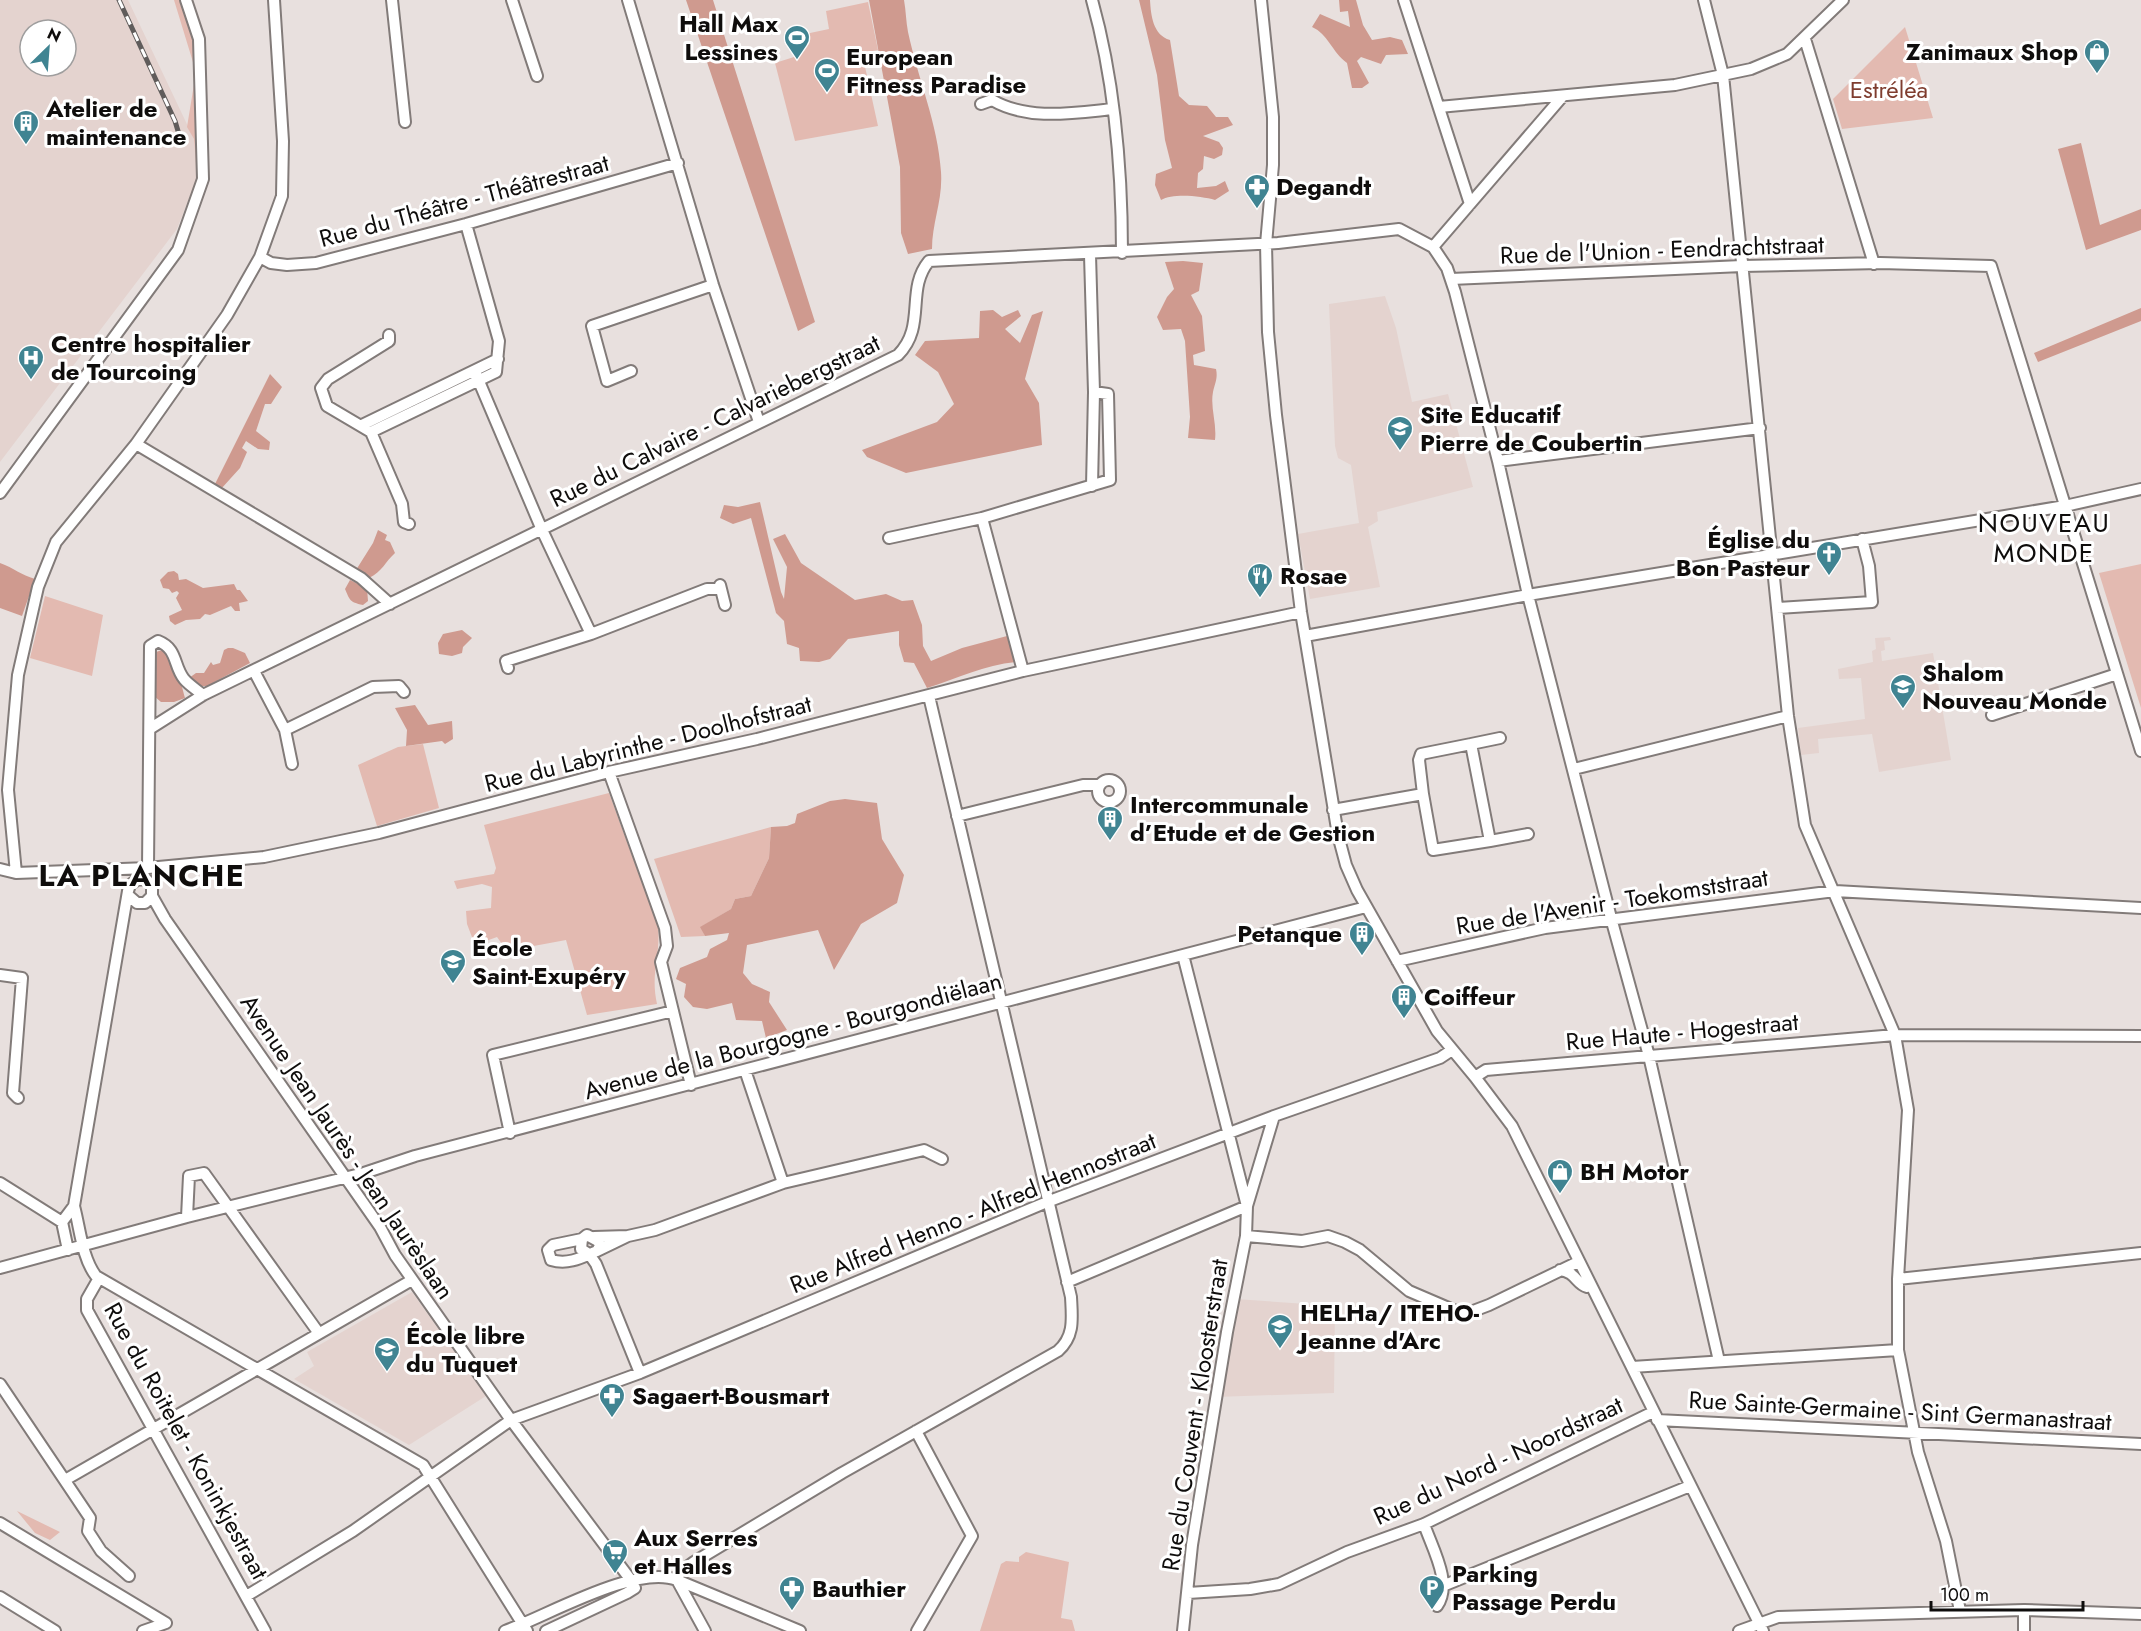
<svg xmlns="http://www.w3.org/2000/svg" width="2141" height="1631" viewBox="0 0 2141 1631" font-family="Jost,sans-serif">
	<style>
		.built { fill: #e4d3cf; fill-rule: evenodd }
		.green { fill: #e3bab1 }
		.forest { fill: #cf9a8f }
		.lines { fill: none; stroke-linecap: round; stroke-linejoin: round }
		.minor-casing { stroke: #827b79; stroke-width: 14 }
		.minor { stroke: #fff; stroke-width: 10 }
		.rail-casing { stroke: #605c5b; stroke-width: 5 }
		.rail { stroke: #fff; stroke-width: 3; stroke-dasharray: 9; stroke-linecap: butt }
		.labels { text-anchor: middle; stroke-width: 6; stroke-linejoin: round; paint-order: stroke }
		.poi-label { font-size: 24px; font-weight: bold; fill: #0f0d0c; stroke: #fff; text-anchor: start }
		.park-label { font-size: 24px; fill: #7f3d2f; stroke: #fff }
		.street-label { font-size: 24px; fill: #0f0d0c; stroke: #fff }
		.neighbourhood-label { font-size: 26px; letter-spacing: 1.5px; fill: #0f0d0c; stroke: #fff }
		.district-label { font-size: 30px; font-weight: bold; letter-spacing: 1.5px; fill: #0f0d0c; stroke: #fff }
	</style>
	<rect width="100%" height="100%" fill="#e8e0de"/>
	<path class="built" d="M0 0H128L194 139 197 178 177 229 0 462ZM30 30H66V66H30Z
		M1385 296 1396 328 1412 402 1448 394 1473 487 1377 512 1378 521 1368 527 1380 587 1310 599 1298 534 1359 523 1351 465 1338 458 1335 446 1329 304Z
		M1890 637 1891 640 1884 641 1885 650 1881 651 1882 661 1933 653 1951 760 1879 772 1872 734 1818 739 1819 753 1801 755 1798 728 1865 719 1861 678 1839 679 1838 669 1873 662 1872 651 1876 649 1875 638Z
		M412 1292 486 1396 409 1445 294 1379 314 1366 307 1352Z
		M1236 1299 1335 1306 1334 1393 1216 1397Z"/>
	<path class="green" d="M174 0H185L199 39 203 179 197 178 194 139 187 127 196 72Z
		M868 2 878 50 862 53 878 126 795 141 775 63 794 57 791 37 829 29 826 11Z
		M1905 27 1933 118 1842 129 1833 99Z
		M2141 564V708L2099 573Z
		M45 596 103 615 92 676 30 658Z
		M423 744 439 808 377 826 358 765 398 747Z
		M609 793 658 926C661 955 650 973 657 1004L587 1015 566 940 507 951 497 937 475 945 467 924 466 911 491 908 492 887 482 884 457 889 454 881 494 874 496 868 484 825Z
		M771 827 769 858 751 896 735 899 731 909 701 927 705 936 681 937 654 859Z
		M17 1511 60 1532 50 1540 35 1533Z
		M1026 1552 1069 1562 1061 1618 1072 1620 1075 1631H980L1001 1564 1006 1561 1019 1562V1557Z"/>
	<path class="forest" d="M686 0H713L815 322 798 331Z
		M869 0H904C906 11 906 22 908 32 918 79 938 124 941 172 943 200 932 222 932 249L908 254 901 233 900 167Z
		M1139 0H1150C1151 16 1153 35 1170 40L1179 96 1189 105 1207 106 1216 117H1228L1233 125 1203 136 1219 142 1223 148 1222 155 1214 159 1204 156 1203 169 1198 173 1197 188 1216 186 1225 181 1229 191 1215 200C1201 196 1173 193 1161 200L1155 185 1156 174 1172 168 1165 140 1157 75Z
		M1339 0H1356L1363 25 1372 40 1390 37 1402 40 1408 54 1386 55 1381 64 1361 57 1357 61 1369 83 1362 88H1352L1347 63C1332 52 1328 34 1312 27L1320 14 1350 27 1348 11 1340 12Z
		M2081 143 2100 225 2141 209V230L2086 250 2058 149Z
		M1183 261 1203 263 1199 291 1191 295 1202 316 1205 351 1193 355 1194 365 1216 369C1218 378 1215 383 1213 392 1210 408 1217 423 1215 440L1188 438 1190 417 1185 341 1181 329 1163 330 1157 317 1167 297 1174 289 1165 262Z
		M2141 308V321L2038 362 2034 353Z
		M993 310 1002 317 1018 310 1021 316 1005 329 1020 343 1032 315 1043 311 1025 379 1039 403 1042 445 906 473 867 457 862 450 937 422 954 404 938 372 915 355 925 341 979 338 980 311Z
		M270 374 282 387 271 404H265L256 431 270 442 269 450 258 449 246 441 242 448 247 452 240 468 221 489 215 484Z
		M760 502 781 592 784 599 787 567 773 539 785 534 801 563 855 600 886 594 902 601 913 600 922 625 923 646 931 661 962 648 1007 636 1016 662C984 665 958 678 927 688L914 663 904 662 899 645V631L848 639 830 659 819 662 800 661 799 648 787 644 784 621 776 613 751 518 733 524 720 518 724 505 738 507Z
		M378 530 387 535 385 540 390 542 395 553C385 562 382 572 369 578L356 570 373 543Z
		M0 563C14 568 21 575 35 579L22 616 0 608Z
		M174 571 178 574 179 580 186 579 203 588 234 584 237 590H240L248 601 239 603 240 611H235L231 606 210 615 205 614 200 619 186 620 175 625 170 621 169 616 182 610 176 598 179 593 177 591 172 593 169 589 163 588 160 580 168 572Z
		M350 580 367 588 368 601 363 605C349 602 350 600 345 589Z
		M462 630 472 638 463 647 462 653 452 656 439 654 438 643 443 634Z
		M228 648H233L245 653 250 663 207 686H197L189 678 196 673H204L211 662 213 665 220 663 224 650Z
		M162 650C175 660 181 682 185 698L174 702H161L154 696 155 657 156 652Z
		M415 705 428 725 452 721 453 739 445 744 442 741 406 746 407 730 395 708Z
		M845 799 877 803 882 839 904 875 897 903 861 924 834 970 818 930 747 945 743 973 752 984 770 992 769 1002 787 1030 766 1038 762 1021 736 1020 732 1003 707 1009 693 1007 684 997 686 984 676 979 680 968 707 957 710 949 727 940 729 933 705 936 700 927 731 909 735 899 751 896 769 858 771 827 787 826 795 823 797 814 830 801Z"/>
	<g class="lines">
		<defs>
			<path id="minor" d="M392 0 405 122
				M512 0 537 76
				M628 0 713 285 759 422
				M1092 0C1115 82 1122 168 1122 253
				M1261 0 1273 117V165L1266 244 1268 332 1276 415 1301 612 1338 835 1346 865 1357 890 1437 1031 1475 1077 1512 1126 1763 1631
				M1404 0 1470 204
				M1704 0 1723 75 1788 716 1805 825 1895 1035 1908 1110 1898 1279V1350L1918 1452 1946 1541 1960 1611
				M1805 39 1874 264
				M981 104 992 100C1028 121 1073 113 1113 109
				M1439 107 1675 85 1751 69 1787 54 1843 0
				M1433 247 1562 97
				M1090 255 1094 392 1092 486
				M260 257 271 263 287 265 316 263 466 224 678 163
				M1451 279 1742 266 1880 263 1991 266 2141 751
				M389 335V341L328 379 321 388 327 406 371 432 402 504 404 522 409 524
				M631 371 607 381 592 326 713 285
				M475 372 542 530 591 634
				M362 425 498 359
				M371 432 496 372 499 341 466 224
				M136 444 361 578 390 604
				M1498 461 1760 428
				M0 493 178 250 203 179 199 39 186 0
				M982 518 1110 480 1108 394 1094 392
				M889 538 982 518 1023 671
				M720 585 725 605
				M1777 608 1872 602 1869 566 1862 539
				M1305 636 1528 595 2065 506 2141 489
				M508 668 506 661 591 634 707 589H721
				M254 671 285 730 292 764
				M1992 715 2117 674
				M151 728 203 695 898 355C927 326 905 290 929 261L1278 243 1399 229 1433 247 1447 268 1455 292 1498 461 1528 595 1611 918 1649 1056 1719 1361
				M285 730 373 687 399 686 404 692
				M1471 744 1500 738
				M1574 769 1788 716
				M609 772 665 928 667 946 661 962 691 1085
				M1098 791a11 11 0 1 1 22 0a11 11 0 1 1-22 0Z
				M1333 810 1423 794 1419 760 1421 754 1471 744 1490 841 1433 850 1423 794
				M957 816 1083 785H1100
				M1490 841 1528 834
				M148 868 150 646 158 641C178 649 173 665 184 679 189 685 197 690 203 695
				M0 869 16 873 148 868 264 857 379 833 609 772 757 739 1023 671 1301 612
				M16 873 8 790 18 675 38 587 56 542 136 444 227 315 260 257 282 196 283 141 274 0
				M152 896 165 919 380 1227 395 1255 511 1420 630 1579 635 1588 627 1593 546 1631
				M1183 955 1247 1206
				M1397 961 1545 928 1835 891 2141 908
				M0 975 22 978 13 1093 18 1098
				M745 1070 783 1183
				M1475 1077 1486 1070 1895 1035 2141 1036
				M510 1133 493 1055 673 1011
				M0 1183 62 1222
				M74 1206C80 1228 82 1258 96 1276L423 1465 527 1631
				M187 1217 189 1176 204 1173 318 1332
				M628 1236 655 1230 783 1183 924 1150 942 1159
				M1246 1236 1302 1241 1328 1236 1345 1242 1360 1250 1409 1291 1458 1312 1468 1313 1489 1305 1578 1262
				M594 1237 628 1236 597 1251
				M582 1239 553 1245 548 1250 551 1260C568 1265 581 1258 597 1251L600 1246 598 1241 587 1235 582 1239 581 1249 589 1254 596 1264 640 1373
				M68 1250 62 1222 74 1206 128 891 130 885 138 879 147 880 152 887V896L145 903H137L129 896
				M0 1268 187 1217 364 1173 415 1156 1366 907
				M1560 1270C1576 1272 1576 1284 1587 1287
				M99 1278 87 1299V1310L265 1631
				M1898 1279 2141 1253
				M1067 1282 1247 1206
				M1632 1367 1898 1350
				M0 1384 90 1518 88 1531 101 1551 129 1576
				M1657 1420 2141 1444
				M916 1431 972 1536 917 1631
				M65 1480 412 1280
				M0 1523 166 1623
				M1424 1524C1432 1548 1453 1583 1437 1606
				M677 1580 680 1572 694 1562 842 1473 1058 1351C1075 1336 1072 1318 1071 1297L929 696
				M677 1580 705 1631
				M1445 1585 1690 1486
				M1188 1593 1250 1589 1279 1584 1347 1552 1424 1524 1653 1412
				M248 1595 353 1531 511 1420 640 1373 1047 1202 1274 1116 1440 1058 1452 1050
				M0 1597 55 1631
				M143 1631 166 1623
				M505 1631C547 1616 635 1564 677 1580L800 1631
				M1183 1631 1192 1545 1227 1332 1246 1236 1247 1206 1274 1116
				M1739 1631 1778 1617 2024 1610 2141 1614
				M2024 1631V1610"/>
		</defs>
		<use href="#minor" class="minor-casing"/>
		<use href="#minor" class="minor"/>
		<defs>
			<path id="rail" d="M119 0 175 121 181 141"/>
		</defs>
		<use href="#rail" class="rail-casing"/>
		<use href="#rail" class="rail"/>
	</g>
	<defs>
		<symbol id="stadium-pin" viewBox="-11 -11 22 30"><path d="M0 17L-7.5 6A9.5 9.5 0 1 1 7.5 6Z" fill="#408492" stroke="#fff"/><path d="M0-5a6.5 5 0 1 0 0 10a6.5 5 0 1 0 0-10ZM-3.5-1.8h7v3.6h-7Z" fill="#fff"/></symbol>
		<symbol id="shop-pin" viewBox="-11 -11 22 30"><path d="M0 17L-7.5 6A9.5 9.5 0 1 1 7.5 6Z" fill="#408492" stroke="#fff"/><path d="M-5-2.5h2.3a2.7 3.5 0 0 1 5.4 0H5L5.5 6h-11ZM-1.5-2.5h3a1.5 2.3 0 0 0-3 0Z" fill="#fff"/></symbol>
		<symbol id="building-pin" viewBox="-11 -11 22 30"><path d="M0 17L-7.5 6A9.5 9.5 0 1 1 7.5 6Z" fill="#408492" stroke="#fff"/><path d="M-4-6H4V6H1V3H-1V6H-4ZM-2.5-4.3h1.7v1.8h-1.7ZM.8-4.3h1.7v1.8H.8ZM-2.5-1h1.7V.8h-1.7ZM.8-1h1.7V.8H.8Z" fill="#fff"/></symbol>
		<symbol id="pharmacy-pin" viewBox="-11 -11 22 30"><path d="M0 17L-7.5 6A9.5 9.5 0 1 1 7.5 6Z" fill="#408492" stroke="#fff"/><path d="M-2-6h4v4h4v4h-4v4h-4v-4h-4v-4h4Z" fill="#fff"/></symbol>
		<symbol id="hospital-pin" viewBox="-11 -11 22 30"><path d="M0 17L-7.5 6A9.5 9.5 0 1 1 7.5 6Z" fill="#408492" stroke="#fff"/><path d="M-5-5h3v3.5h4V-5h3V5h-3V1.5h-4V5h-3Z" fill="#fff"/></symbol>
		<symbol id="school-pin" viewBox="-11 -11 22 30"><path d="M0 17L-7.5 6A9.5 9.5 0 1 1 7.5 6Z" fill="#408492" stroke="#fff"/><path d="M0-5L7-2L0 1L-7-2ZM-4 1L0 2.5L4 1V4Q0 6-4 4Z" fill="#fff"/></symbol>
		<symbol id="church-pin" viewBox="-11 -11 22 30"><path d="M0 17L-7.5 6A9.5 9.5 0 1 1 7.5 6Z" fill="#408492" stroke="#fff"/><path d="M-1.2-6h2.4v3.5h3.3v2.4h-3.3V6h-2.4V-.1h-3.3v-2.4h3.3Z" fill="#fff"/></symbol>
		<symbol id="restaurant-pin" viewBox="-11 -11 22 30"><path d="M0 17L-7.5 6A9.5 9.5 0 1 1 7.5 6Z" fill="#408492" stroke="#fff"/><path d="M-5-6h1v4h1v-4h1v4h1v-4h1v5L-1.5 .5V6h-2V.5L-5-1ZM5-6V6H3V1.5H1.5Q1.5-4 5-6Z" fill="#fff"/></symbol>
		<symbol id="university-pin" viewBox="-11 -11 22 30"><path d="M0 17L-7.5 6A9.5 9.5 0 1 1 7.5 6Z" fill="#408492" stroke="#fff"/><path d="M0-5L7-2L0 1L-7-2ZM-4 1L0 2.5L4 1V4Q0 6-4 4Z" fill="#fff"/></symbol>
		<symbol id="supermarket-pin" viewBox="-11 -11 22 30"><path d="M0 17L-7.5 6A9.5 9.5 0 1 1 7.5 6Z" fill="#408492" stroke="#fff"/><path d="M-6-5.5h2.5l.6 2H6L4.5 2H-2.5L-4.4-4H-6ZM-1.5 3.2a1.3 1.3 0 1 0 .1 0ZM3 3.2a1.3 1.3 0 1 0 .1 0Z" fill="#fff"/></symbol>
		<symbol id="parking-pin" viewBox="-11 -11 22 30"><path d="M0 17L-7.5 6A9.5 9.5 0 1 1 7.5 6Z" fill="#408492" stroke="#fff"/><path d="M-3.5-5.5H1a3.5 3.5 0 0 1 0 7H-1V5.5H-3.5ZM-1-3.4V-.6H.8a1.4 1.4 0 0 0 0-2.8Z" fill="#fff"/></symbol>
	</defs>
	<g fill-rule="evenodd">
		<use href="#stadium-pin" x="782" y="23" width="30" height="40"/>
		<use href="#shop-pin" x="2082" y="37" width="30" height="40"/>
		<use href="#stadium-pin" x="812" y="56" width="30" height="40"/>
		<use href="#building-pin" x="11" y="108" width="30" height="40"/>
		<use href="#pharmacy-pin" x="1242" y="172" width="30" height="40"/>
		<use href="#hospital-pin" x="16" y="343" width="30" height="40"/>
		<use href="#school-pin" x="1385" y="414" width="30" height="40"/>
		<use href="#church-pin" x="1814" y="539" width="30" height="40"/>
		<use href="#restaurant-pin" x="1245" y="561" width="30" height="40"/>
		<use href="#school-pin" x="1888" y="672" width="30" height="40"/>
		<use href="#building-pin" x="1095" y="804" width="30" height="40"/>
		<use href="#building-pin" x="1347" y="919" width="30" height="40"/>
		<use href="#school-pin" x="438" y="947" width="30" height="40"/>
		<use href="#building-pin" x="1389" y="982" width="30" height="40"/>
		<use href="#shop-pin" x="1545" y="1157" width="30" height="40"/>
		<use href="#university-pin" x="1265" y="1312" width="30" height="40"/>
		<use href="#school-pin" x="372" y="1335" width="30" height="40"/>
		<use href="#pharmacy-pin" x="597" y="1381" width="30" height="40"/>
		<use href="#supermarket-pin" x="600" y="1537" width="30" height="40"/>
		<use href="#parking-pin" x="1417" y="1573" width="30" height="40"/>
		<use href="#pharmacy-pin" x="777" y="1574" width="30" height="40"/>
	</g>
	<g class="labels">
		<g class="poi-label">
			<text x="778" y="32" text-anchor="end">Hall Max<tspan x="778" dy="28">Lessines</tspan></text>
			<text x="2078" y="60" text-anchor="end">Zanimaux Shop</text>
			<text x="846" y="65">European<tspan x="846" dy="28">Fitness Paradise</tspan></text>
			<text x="46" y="117">Atelier de<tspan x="46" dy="28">maintenance</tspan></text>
			<text x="1276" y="195">Degandt</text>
			<text x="51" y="352">Centre hospitalier<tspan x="51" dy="28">de Tourcoing</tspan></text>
			<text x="1420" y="423">Site Educatif<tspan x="1420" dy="28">Pierre de Coubertin</tspan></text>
			<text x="1810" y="548" text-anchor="end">Église du<tspan x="1810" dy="28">Bon Pasteur</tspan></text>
			<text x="1280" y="584">Rosae</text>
			<text x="1922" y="681">Shalom<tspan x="1922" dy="28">Nouveau Monde</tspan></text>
			<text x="1130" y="813">Intercommunale<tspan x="1130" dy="28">d’Etude et de Gestion</tspan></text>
			<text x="1342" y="942" text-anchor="end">Petanque</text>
			<text x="472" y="956">École<tspan x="472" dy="28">Saint-Exupéry</tspan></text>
			<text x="1424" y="1005">Coiffeur</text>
			<text x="1580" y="1180">BH Motor</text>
			<text x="1300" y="1321">HELHa/ ITEHO-<tspan x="1300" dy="28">Jeanne d'Arc</tspan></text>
			<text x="406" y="1344">École libre<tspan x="406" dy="28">du Tuquet</tspan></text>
			<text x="632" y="1404">Sagaert-Bousmart</text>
			<text x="634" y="1546">Aux Serres<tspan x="634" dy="28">et Halles</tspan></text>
			<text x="1452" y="1582">Parking<tspan x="1452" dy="28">Passage Perdu</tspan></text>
			<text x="812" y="1597">Bauthier</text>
		</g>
		<g class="park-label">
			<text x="1889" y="98">Estréléa</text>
		</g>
		<g class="street-label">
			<text transform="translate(464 201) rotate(-15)" y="8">Rue du Théâtre - Théâtrestraat</text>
			<text transform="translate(1662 250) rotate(-2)" y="8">Rue de l'Union - Eendrachtstraat</text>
			<text transform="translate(715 421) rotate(-26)" y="8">Rue du Calvaire - Calvariebergstraat</text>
			<text transform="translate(648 744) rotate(-14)" y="8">Rue du Labyrinthe - Doolhofstraat</text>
			<text transform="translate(1612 902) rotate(-9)" y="8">Rue de l'Avenir - Toekomststraat</text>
			<text transform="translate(1682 1032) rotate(-5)" y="8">Rue Haute - Hogestraat</text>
			<text transform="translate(793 1036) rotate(-15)" y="8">Avenue de la Bourgogne - Bourgondiëlaan</text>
			<text transform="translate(347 1147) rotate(56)" y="8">Avenue Jean Jaurès - Jean Jaurèslaan</text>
			<text transform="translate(973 1213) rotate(-22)" y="8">Rue Alfred Henno - Alfred Hennostraat</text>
			<text transform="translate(1900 1411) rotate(3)" y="8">Rue Sainte-Germaine - Sint Germanastraat</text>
			<text transform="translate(1195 1415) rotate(-81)" y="8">Rue du Couvent - Kloosterstraat</text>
			<text transform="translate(186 1441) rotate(61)" y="8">Rue du Roitelet - Koninkjestraat</text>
			<text transform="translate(1498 1461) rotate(-25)" y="8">Rue du Nord - Noordstraat</text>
		</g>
		<g class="neighbourhood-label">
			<text x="2044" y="532">NOUVEAU<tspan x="2044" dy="30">MONDE</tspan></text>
		</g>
		<g class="district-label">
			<text x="142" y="886">LA PLANCHE</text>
		</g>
	</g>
	<g transform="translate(48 48) rotate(25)"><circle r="28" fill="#ffffff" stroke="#9f9e9e" stroke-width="1.5"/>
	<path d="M0-4.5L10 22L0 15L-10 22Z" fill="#408492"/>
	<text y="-9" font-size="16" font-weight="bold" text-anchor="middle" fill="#0f0d0c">N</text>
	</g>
	<path d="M1931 1601v9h152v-9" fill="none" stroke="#0f0d0c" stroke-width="3"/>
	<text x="1940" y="1601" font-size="18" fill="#0f0d0c" stroke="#ffffff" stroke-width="4.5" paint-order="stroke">100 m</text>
</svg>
